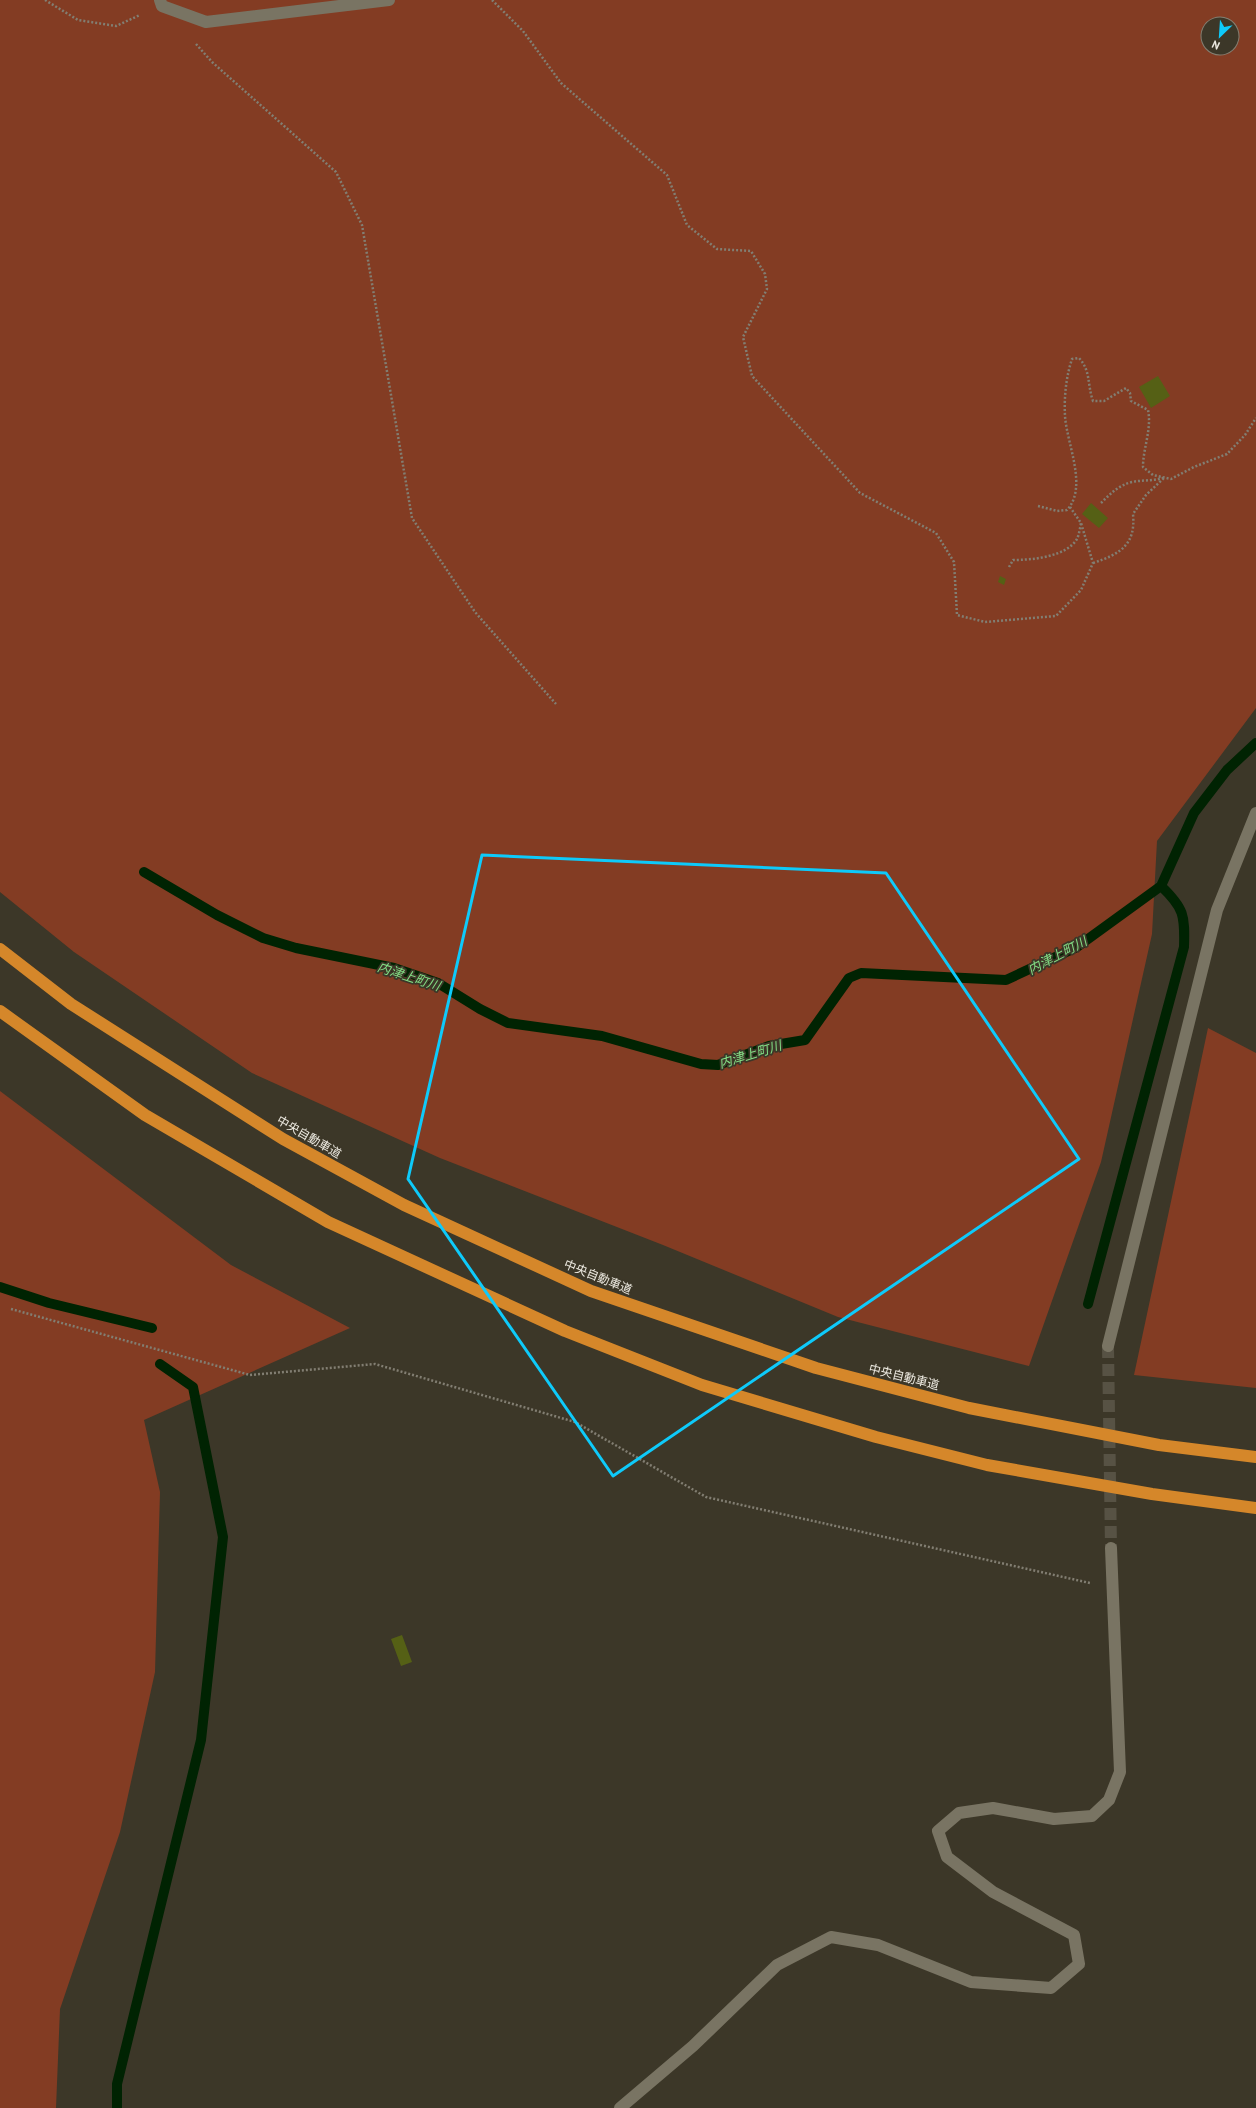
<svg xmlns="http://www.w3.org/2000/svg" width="1256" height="2108" viewBox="0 0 1256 2108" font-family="'PT Sans','Noto Sans JP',sans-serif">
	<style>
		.green { fill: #833c23; fill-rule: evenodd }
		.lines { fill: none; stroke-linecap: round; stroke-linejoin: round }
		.stream { stroke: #002302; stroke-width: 10 }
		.building { fill: #556015 }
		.street-tunnel { stroke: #575244; stroke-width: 12; stroke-dasharray: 12 6; stroke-linecap: butt }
		.path { stroke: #827e72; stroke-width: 2.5; stroke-dasharray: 2 2; stroke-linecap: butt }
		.street { stroke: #797463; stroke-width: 12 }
		.highway { stroke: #d5872a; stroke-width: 12 }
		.marked { fill: none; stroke: #0ecafa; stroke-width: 3; stroke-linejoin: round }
		.labels { text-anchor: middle; stroke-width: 3.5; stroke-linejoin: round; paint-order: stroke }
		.street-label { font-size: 12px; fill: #edeae1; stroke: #3c3728 }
		.water-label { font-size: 13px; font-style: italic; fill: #83df85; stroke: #3c3728 }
	</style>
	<rect width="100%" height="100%" fill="#3c3728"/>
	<path class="green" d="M0 0H1256V708L1157 841 1152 934 1101 1162 1029 1366 838 1317 663 1245 440 1158 252 1073 74 952 0 892ZM1208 24H1232V48H1208Z
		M1208 1028 1256 1053V1388L1134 1375Z
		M0 1091 231 1265 350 1328 144 1420 160 1492 155 1672 120 1832 60 2009 56 2108H0Z"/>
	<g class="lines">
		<path class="stream" d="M144 872 217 915 263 938 296 948 394 968 438 983 480 1009 508 1023 602 1036 701 1064 718 1065 769 1046 805 1040 849 978 861 973 1006 980 1077 947 1161 886 1194 813 1227 770 1256 743
			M0 1287 49 1303 152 1328
			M1088 1304 1184 947C1185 915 1184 908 1161 886
			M117 2108V2084L201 1740 223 1537 193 1387 160 1364"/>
	</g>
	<path class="building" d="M1158 376 1170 396 1151 408 1139 387Z
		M1091 503 1108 518 1099 528 1082 514Z
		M1000 576 1006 579 1004 585 998 582Z
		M402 1635 412 1662 401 1666 391 1639Z"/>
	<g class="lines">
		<path class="street-tunnel" d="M1108 1346 1111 1548"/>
		<path class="path" d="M45 0 78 20 116 26 140 15
			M492 0 523 31 561 83 667 175 687 225 717 249 751 251 765 274 767 289 743 337 752 376 860 493 936 533 954 562 957 615 985 622 1056 616 1081 590 1093 563 1081 523 1070 507
			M196 44 212 62 336 172 362 225 412 518 475 612 556 704
			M1101 503C1110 494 1119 485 1132 482 1142 480 1152 481 1163 478
			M1038 506 1057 511 1067 510C1088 487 1067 445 1065 416 1064 397 1066 377 1072 359L1079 358C1091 371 1087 384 1093 401H1104L1126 388 1130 393 1131 401 1148 410C1152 429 1143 448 1143 467L1153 475 1171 479 1194 467 1227 454 1245 435 1256 418
			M1093 563C1120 554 1136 545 1133 514L1146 495 1164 478
			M1009 567 1013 560C1032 560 1066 557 1077 539 1079 535 1080 528 1081 523
			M11 1309 250 1375 375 1364 575 1422 706 1497 1090 1583"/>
		<path class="street" d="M160 0 162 6 206 22 389 0
			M1108 1346 1217 910 1256 813
			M620 2108 693 2046 777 1965 831 1937 878 1945 971 1982 1051 1988 1079 1964 1074 1935 993 1892 947 1857 938 1831 959 1813 993 1808 1054 1819 1092 1816 1109 1800 1120 1772 1111 1548"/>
		<path class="highway" d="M0 949 71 1004 283 1139 404 1205 591 1291 816 1368 969 1408 1159 1445 1256 1457
			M0 1011 145 1115 328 1222 565 1331 702 1385 876 1437 987 1465 1152 1494 1256 1508"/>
	</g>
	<path class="marked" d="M482 855 886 873 1079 1159 613 1476 408 1179Z"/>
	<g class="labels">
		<g class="street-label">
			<text transform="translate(309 1137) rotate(30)" y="4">中央自動車道</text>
			<text transform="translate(598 1277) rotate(22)" y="4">中央自動車道</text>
			<text transform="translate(904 1377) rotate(14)" y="4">中央自動車道</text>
		</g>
		<g class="water-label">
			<text transform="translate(1057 955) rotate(-28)" y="5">内津上町川</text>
			<text transform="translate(409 976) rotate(18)" y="5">内津上町川</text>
			<text transform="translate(750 1054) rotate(-17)" y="5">内津上町川</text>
		</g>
	</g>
	<g transform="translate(1220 36) rotate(205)"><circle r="19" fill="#3c3728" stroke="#837f72"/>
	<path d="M0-3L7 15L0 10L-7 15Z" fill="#0ecafa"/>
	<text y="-6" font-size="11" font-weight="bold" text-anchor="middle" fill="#edeae1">N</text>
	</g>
</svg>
